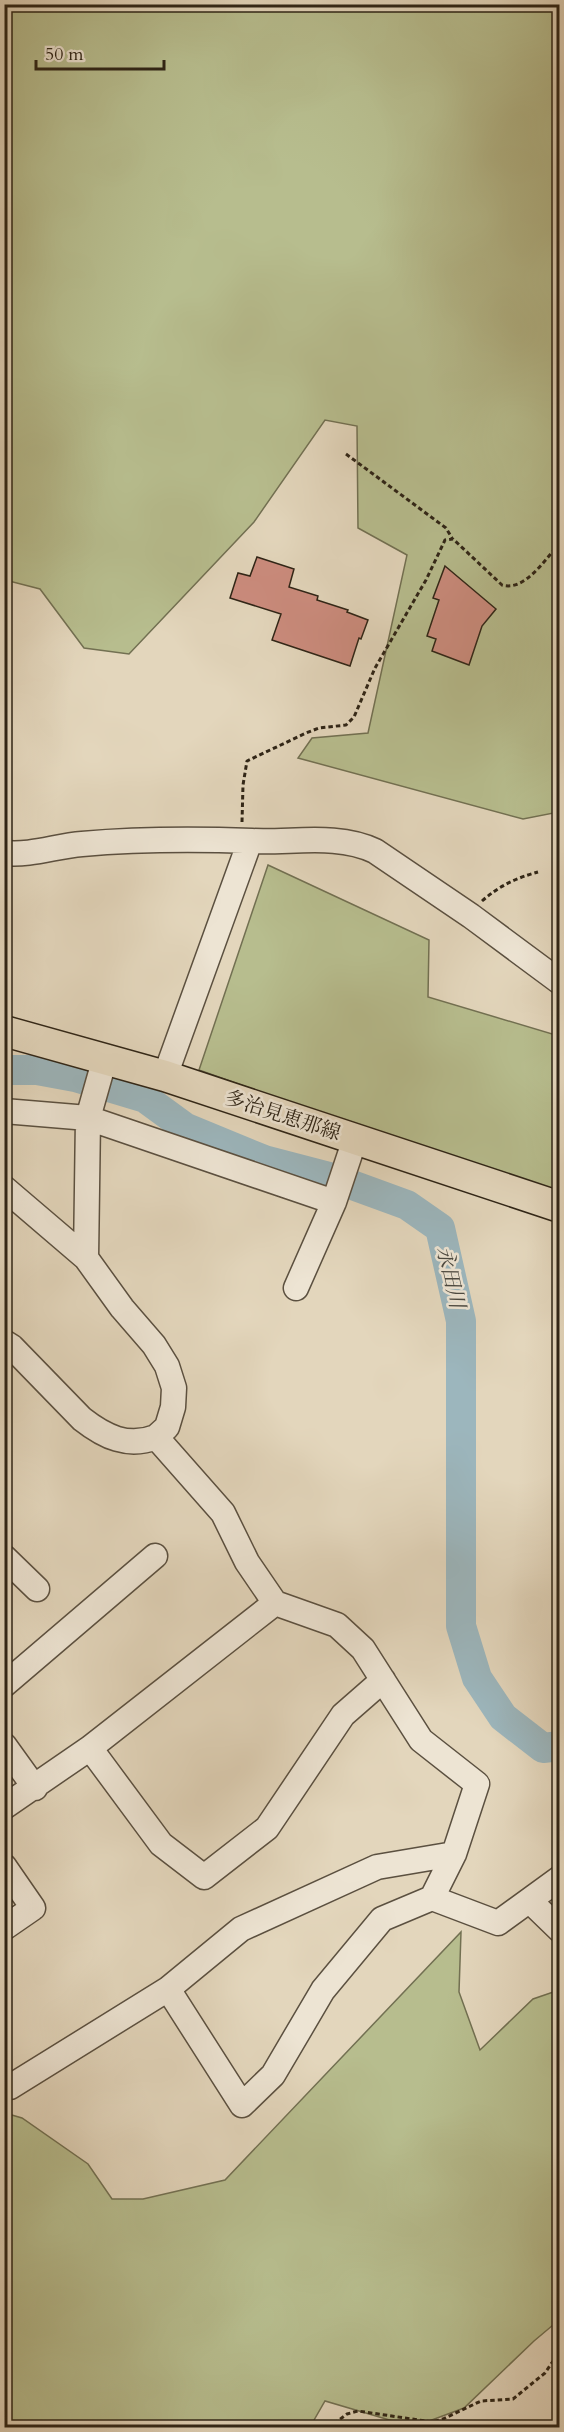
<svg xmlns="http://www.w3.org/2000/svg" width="564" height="2432" viewBox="0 0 564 2432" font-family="Cardo,'Noto Serif JP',serif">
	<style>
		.green { fill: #b7bd8e; stroke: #727052; stroke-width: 1.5 }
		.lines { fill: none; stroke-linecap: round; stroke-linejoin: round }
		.river { stroke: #9cb6bd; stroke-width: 30 }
		.building { fill: #cc8c7e; stroke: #2e2416; stroke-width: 1.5 }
		.minor-casing { stroke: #5b5040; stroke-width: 27 }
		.major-casing { stroke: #2e2416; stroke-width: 33 }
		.path { stroke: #2e2416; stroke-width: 3; stroke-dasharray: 4.5 3; stroke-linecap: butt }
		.minor { stroke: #ede4d3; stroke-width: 24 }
		.major { stroke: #e3d6bc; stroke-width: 30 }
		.labels { text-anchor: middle; stroke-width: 5; stroke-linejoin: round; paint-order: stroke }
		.street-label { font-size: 20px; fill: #2e2416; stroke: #ede4d3 }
		.water-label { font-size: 21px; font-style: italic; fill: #4a4840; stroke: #ede4d3 }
	</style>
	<rect width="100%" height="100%" fill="#e3d6bc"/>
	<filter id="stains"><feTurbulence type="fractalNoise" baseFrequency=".00333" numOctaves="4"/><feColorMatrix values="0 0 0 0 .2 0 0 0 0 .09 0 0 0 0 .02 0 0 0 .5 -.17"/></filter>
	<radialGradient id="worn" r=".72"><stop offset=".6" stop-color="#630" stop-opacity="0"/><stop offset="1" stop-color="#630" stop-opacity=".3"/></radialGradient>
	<path class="green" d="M5 5H559V812L523 819 298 758 312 738 368 733 407 555 358 528 357 426 325 420 254 522 129 654 84 648 40 589 5 580Z
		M268 865 429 940 428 997 559 1036V1198L199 1070Z
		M461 1932 459 1992 480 2050 533 1999 559 1990V2320L534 2341 464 2408 413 2427 325 2401 310 2427H5V2113L22 2118 88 2164 112 2199H143L225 2180Z"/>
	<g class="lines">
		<path class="river" d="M4 1070H37L75 1077 145 1098 186 1128 264 1160 333 1178 407 1205 440 1228 461 1321V1626L477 1678 503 1717 543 1748 560 1746"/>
	</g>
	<path class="building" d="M257 557 294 569 289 587 318 596 317 600 348 610 347 612 368 620 361 639 359 638 350 666 272 640 281 614 230 598 238 573 250 576Z
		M445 566 496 609 482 626 469 665 432 651 436 639 427 636 439 600 433 598Z"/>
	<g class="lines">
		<defs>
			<path id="minor" d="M4 853C31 856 56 846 82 844 139 839 195 839 252 841 292 843 338 833 375 851L471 916 560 982
				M105 1058 88 1118 86 1258 122 1308 154 1345 167 1366 174 1388 173 1407 167 1427 156 1437 223 1513 247 1562 275 1603 337 1625 363 1649 421 1740 477 1784 454 1854 432 1898 382 1919 323 1990 273 2075 242 2105 168 1989
				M165 1076 250 841
				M4 1111 88 1118 334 1202 296 1288
				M4 1188 86 1258
				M334 1202 355 1139
				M4 1342 12 1347 82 1419C105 1437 128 1448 156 1437
				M4 1557 37 1589
				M4 1685 155 1556
				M4 1745 35 1788
				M90 1748 161 1844 204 1877 267 1828 343 1715 383 1680
				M4 1807 90 1748 275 1603
				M4 1866 33 1908 4 1928
				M432 1898 498 1923 560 1878
				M530 1901 560 1930
				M4 2088 10 2087 168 1989 241 1929 377 1867 454 1854"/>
			<path id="major" d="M4 1031 165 1076 560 1207"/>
		</defs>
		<use href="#minor" class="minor-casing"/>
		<use href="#major" class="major-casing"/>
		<path class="path" d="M346 454 446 528 452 538
			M242 822 243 785 247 761 306 733 319 728 346 725 354 717 375 668 426 580 445 540 453 539 502 585C525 592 546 558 560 543
			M482 901C499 886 516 878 538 872
			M554 952 560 943
			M328 2428 347 2414 358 2411 432 2422 443 2419 481 2401 513 2399 545 2373 560 2351"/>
		<use href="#minor" class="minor"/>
		<use href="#major" class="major"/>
	</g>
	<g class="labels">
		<g class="street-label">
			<text transform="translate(283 1115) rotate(18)" y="7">多治見恵那線</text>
		</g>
		<g class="water-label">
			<text transform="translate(451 1277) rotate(77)" y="7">永田川</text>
		</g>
	</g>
	<rect width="564" height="2432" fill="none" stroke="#e3d6bc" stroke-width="24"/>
	<rect x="6" y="6" width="552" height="2420" fill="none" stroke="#2e2416" stroke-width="3"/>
	<rect x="12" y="12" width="540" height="2408" fill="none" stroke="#2e2416" stroke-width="1.5"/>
	<path d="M36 60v9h128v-9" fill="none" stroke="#2e2416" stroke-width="3"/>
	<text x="45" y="60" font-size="18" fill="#2e2416" stroke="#ede4d3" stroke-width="4.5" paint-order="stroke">50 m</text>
	<rect width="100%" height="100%" filter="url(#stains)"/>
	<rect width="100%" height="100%" fill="url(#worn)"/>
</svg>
